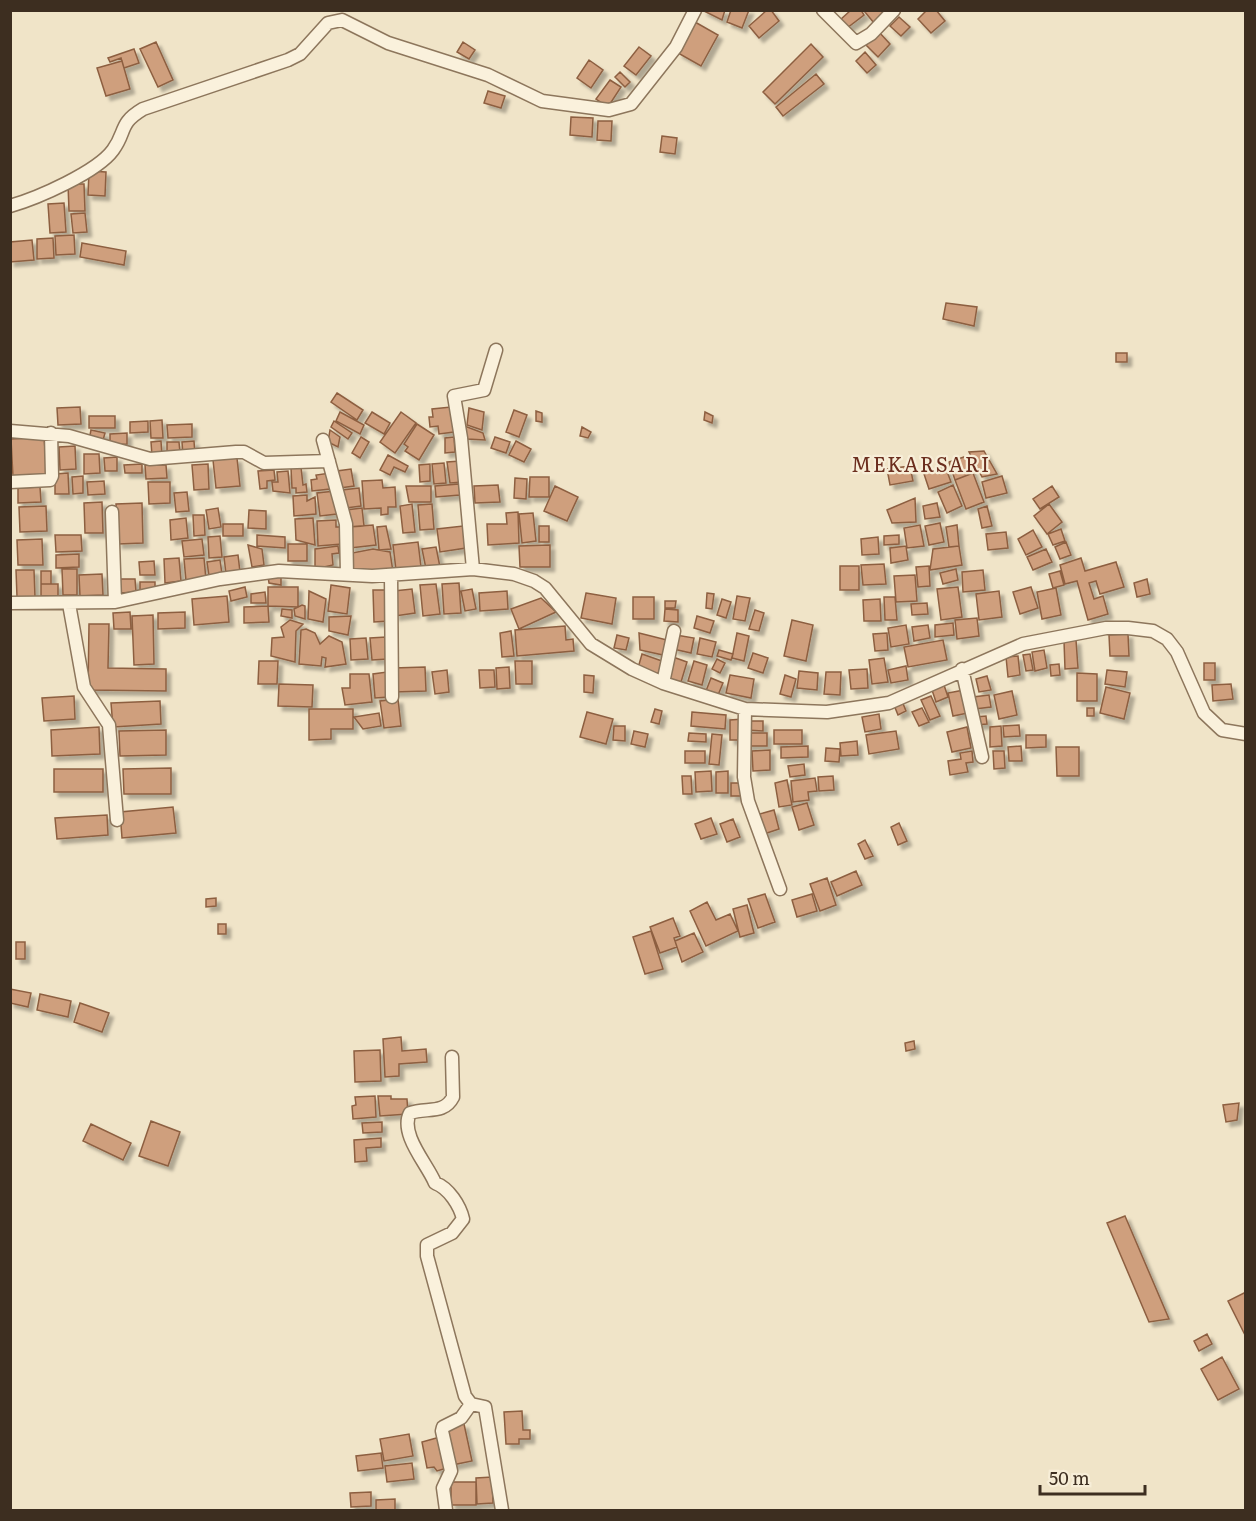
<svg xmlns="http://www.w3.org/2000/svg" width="1256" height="1521" viewBox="0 0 1256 1521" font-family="Literata,serif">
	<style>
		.building { fill: #cf9f7d; stroke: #8d5f41; stroke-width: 1.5; filter: url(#shadow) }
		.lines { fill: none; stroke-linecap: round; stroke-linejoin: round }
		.street-casing { stroke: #8d765c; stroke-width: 15 }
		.street { stroke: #faf1dc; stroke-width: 12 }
		.labels { text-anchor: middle; stroke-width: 4.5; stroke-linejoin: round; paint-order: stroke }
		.quarter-label { font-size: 20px; letter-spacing: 1.5px; fill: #6b2e1e; stroke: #f7eed8 }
	</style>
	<defs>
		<filter id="shadow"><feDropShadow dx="4.5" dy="4.5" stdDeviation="1.5" flood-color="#0004"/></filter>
	</defs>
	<rect width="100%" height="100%" fill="#f0e4c8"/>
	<path class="building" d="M702 10H725L722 20Z
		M731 10H749L742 28 727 22Z
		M767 10H771L779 21 759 38 749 26Z
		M851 10H861L864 15 847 28 840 20Z
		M867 10H881L884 15 874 23 865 12Z
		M927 10H936L945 21 931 33 918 19Z
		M899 17 910 27 901 36 890 26Z
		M695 22 718 35 701 66 678 53Z
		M879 32 890 44 878 57 866 45Z
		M156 42 173 80 158 87 140 49Z
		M463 42 475 50 469 59 457 52Z
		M811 44 823 57 775 104 763 92Z
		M639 47 651 56 636 75 624 66Z
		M134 49 139 63 124 68 121 58 110 62 108 58Z
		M865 52 876 65 867 73 856 61Z
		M589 60 603 70 591 88 577 78Z
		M122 61 130 89 106 96 97 68Z
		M620 72 630 82 625 87 615 77Z
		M816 74 824 84 783 116 776 107Z
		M610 80 621 87 608 107 596 99Z
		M488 91 505 96 501 108 484 103Z
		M571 117 593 118 592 137 570 135Z
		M598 121H612L611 141 597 140Z
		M662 136 677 138 675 154 660 152Z
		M89 171 106 172 105 196 88 195Z
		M68 184H84L85 211H69Z
		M64 203 66 232 50 233 48 204Z
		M85 213 87 232 73 233 71 214Z
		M74 235 75 254 56 255 55 236Z
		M53 238 54 258 37 259V239Z
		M32 240 34 260 10 262V242Z
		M82 243 126 251 124 265 80 257Z
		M946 303 977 307 974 326 943 319Z
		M1116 353H1127V362H1116Z
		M337 393 363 410 357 420 331 402Z
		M80 407 81 424 58 425 57 408Z
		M451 407 454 432 439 434 438 426 430 427 429 417H433L432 409Z
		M469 408 484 412 482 430 467 425Z
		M514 410 527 415 519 437 506 432Z
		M536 411 542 413V422L536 421Z
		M340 412 364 425 360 434 336 421Z
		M372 412 390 423 384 434 365 423Z
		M401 412 416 423 395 453 380 442Z
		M705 412 713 416 712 423 704 420Z
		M89 416H115V428H89Z
		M162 420 163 438H151L150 421Z
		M148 421V432L130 433V422Z
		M334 421 352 433 348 439 331 427Z
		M192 424V437L168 438 167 425Z
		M417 424 434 435 419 460 405 451 408 447 404 444Z
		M462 425 483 433 485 440 467 439Z
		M582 427 591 432 588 438 580 436Z
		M91 430 105 433 102 444 89 440Z
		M330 430 340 437 338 447 328 442Z
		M127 433V444L110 445V434Z
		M44 437 47 475 13 477 11 439Z
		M361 437 369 442 360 458 352 453Z
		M454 437 455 452 445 453V438Z
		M495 437 510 442 506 453 491 448Z
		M161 441 162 456H152L151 442Z
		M194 441 195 455H183L182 442Z
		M516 441 531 449 524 462 509 455Z
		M167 442H179L180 453 167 454Z
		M75 446 76 469 60 470 59 447Z
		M984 451 997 474 982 477 969 452Z
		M84 454H99L100 473 84 474Z
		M388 455 408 466 405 472 394 467 390 475 380 470Z
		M967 456 973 473 955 480 949 462Z
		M117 457V471H105L104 458Z
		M237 458 240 486 216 488 213 460Z
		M460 461 463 482 450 483 447 462Z
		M444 463 446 483 434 484 432 464Z
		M142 464V473H125L124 465Z
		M208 464 209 489 194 490 192 465Z
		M430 464V481L420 482 419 465Z
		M145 465H166L167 478 146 479Z
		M910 466 913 481 890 485 887 469Z
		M945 466 951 482 929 489 924 474Z
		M301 467 303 485 306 484 307 492 296 493V488H292L291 468Z
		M351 469 354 486 340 488 337 471Z
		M274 470 275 480 267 481V488L260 489 258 471Z
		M288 471 290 493 273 491 272 482H278L277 472Z
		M68 473 69 494H55V474Z
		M330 473V489L312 491 311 480 317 479 316 475Z
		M973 473 984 502 966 509 955 480Z
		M83 476V493L73 494 72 477Z
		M1002 476 1007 493 986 498 982 482Z
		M530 477H549V497H529Z
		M515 478 527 479 526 499 514 498Z
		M382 480 383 488 395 487 396 507H388V514L381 515V508L364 509 362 481Z
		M104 481 105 494 88 495 87 482Z
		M148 482H170V503L149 504Z
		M459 484 460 495 436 497 435 486Z
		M498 485 500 502 475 503 474 486Z
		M953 485 962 506 947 513 938 492Z
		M406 486H431V502H409Z
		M555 486 578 497 567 521 544 511Z
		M1052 486 1059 497 1040 509 1033 499Z
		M40 487 41 502 18 503V488Z
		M359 488 361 506 346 508 342 490Z
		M335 491 337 514 320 516 317 493Z
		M187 492 189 511 176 512 174 493Z
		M307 495V501L315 497 316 514 294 516 293 496Z
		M915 498 916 522 892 523 887 510Z
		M102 502 103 533H85L84 503Z
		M142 503 143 543 118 544 116 504Z
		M937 503 940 517 925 519 923 506Z
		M412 504 415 532 403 533 400 506Z
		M432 504 434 529 420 530 418 505Z
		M1049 504 1062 522 1047 534 1034 516Z
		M46 506 47 531 20 532 19 507Z
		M987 506 992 526 982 528 978 509Z
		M218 508 221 527 209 529 206 510Z
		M362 508 364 526 348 527 346 510Z
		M249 510 266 511V529L248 528Z
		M518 512 519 543 488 545 487 524H507L506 513Z
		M533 513 536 541 522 543 519 514Z
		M193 515H204L205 535 194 536Z
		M186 518 188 538 171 540 170 520Z
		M313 518 315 545 296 540 295 519Z
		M336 520V527H341L342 544 318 546 317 521Z
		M940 523 944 542 929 545 925 526Z
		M223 524H243V536H223Z
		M373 525 376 545 350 548 348 527Z
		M920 525 924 546 907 548 904 528Z
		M957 525 959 546 949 547 946 527Z
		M386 526 391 549 379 550 377 527Z
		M463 526 466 548 440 552 437 529Z
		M539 526H549V542H539Z
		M1061 529 1065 541 1053 545 1048 534Z
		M1033 530 1042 547 1026 555 1018 539Z
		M1006 532 1008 548 988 550 986 534Z
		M55 535H81L82 551 56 552Z
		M257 535 285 537V548L257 546Z
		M899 535V544L884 545V536Z
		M220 536 222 557 209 558 208 537Z
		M878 537 879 554 862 555 861 539Z
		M42 539 43 565H18L17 540Z
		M202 539 204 555 184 557 182 541Z
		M418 542 421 567 396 570 393 545Z
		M1066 542 1071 555 1060 559 1055 547Z
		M288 544H307V561H288Z
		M248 545 262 549 264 565 252 567Z
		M550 545V567H520L519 546Z
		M338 546 339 553 332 554 333 565 315 569V549Z
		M906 546 908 560 891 563 890 548Z
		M959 546 962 565 930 570 933 549Z
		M436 547 440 567 426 569 422 549Z
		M373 549 390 552 393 572H353L352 553Z
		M1046 549 1052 562 1033 570 1027 557Z
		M79 554V567L56 568V555Z
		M238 555 240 572 226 574 224 557Z
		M179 558 181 581 165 583 164 559Z
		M204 558 206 580 186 581 184 559Z
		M1081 558 1085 571 1116 562 1124 587 1100 594 1096 581 1089 583 1094 599 1103 596 1108 614 1088 620 1077 581 1065 584 1060 565Z
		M220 560 222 574 209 576 207 562Z
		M154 561 155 575H140L139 562Z
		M884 564 886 584 863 585 861 565Z
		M840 566H859V590H840Z
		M929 566 930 586 918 587 916 567Z
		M62 569H77V595H63Z
		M956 569 958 580 943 584 940 573Z
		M16 570H34L35 597H17Z
		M983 570 985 590 963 592 962 572Z
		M41 571H51V584H41Z
		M1060 571 1064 585 1053 588 1049 574Z
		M102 574 103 595 80 596 79 575Z
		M915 575 917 601 896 602 894 576Z
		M268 576H281V585L269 583Z
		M120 579H135L136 592 120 593Z
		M1147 579 1150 594 1137 597 1134 583Z
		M140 582H155V593H140Z
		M459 583 461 613 444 614 442 584Z
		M41 584H58V596H41Z
		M436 584 440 614 423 616 420 585Z
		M331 585 350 588 347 614 328 611Z
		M245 587 247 597 231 601 229 591Z
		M268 587H298V607L268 606Z
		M958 587 962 617 941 620 937 589Z
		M1031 587 1038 608 1020 614 1013 592Z
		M1056 588 1061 615 1042 619 1037 592Z
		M412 589 415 613 395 616 394 591Z
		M472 589 476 609 465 611 461 591Z
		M373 590H388L389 621 374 622Z
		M309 591 326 599 323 622 308 619Z
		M507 591 508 609 480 611 479 593Z
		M999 591 1002 617 979 620 976 594Z
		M265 592 266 603H251V594Z
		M586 593 616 598 612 624 581 618Z
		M707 593 714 594 712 609 706 608Z
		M227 596 229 622 194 625 192 599Z
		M737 596 750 598 745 621 733 619Z
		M633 597H654V619H633Z
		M884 597H895L897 620H885Z
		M541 598 556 612 519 629 511 609Z
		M722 599 731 602 726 618 717 615Z
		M880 599 881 621H864L863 600Z
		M665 601H676L675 608H665Z
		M927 603 928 614 912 615 911 604Z
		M302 605 305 606V619L295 616 294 609Z
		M268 606 269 622 244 623V607Z
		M282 609 292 610V618L281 616Z
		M665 609 678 610V622L664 621Z
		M755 610 764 613 759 631 749 629Z
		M130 612 131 629H114L113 613Z
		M185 612V628L158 629V613Z
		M153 615 154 664 134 665 132 616Z
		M351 616 348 635 329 631V617Z
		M697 616 714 621 710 633 694 628Z
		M977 618 979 636 957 639 955 620Z
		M290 620 303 624 296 631 295 662 271 656 272 638 284 637 281 627Z
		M792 620 813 625 806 661 784 656Z
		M953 623 954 635 935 637V625Z
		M89 624H109L108 668 166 669V691L88 690Z
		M906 625 909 644 891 647 888 628Z
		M928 625 930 638 914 641 912 627Z
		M565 626 566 640 573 639 574 651 517 656 515 630Z
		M306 629 315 633 320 644 329 636 342 642 346 664 325 667 326 658 322 657 321 666 299 664 301 630Z
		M511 631 514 656 502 657 500 633Z
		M639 633 667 640 663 655 640 650Z
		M737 633 749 636 744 661 732 658Z
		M887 633 888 650 875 651 873 634Z
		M1128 634 1129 656H1110L1109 635Z
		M617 635 629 638 626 650 614 648Z
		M676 635 694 638 691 653 673 649Z
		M386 637 388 659 372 660 370 638Z
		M366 638 368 659 351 660 350 639Z
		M700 638 716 642 712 657 697 654Z
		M943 640 947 660 908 667 904 647Z
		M1076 640 1078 668 1065 669 1064 641Z
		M719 650 733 654 731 660 717 656Z
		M1044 650 1047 668 1035 671 1032 652Z
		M753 653 768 658 763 673 748 668Z
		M642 654 662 661 658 675 638 668Z
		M1030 654 1033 670 1026 671 1023 655Z
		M1018 656 1020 675 1008 677 1006 657Z
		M673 657 687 662 681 682 667 678Z
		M884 658 888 682 872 684 869 660Z
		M717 659 725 663 720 673 712 669Z
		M259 661H278L277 684H258Z
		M515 661H532V684H516Z
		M694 661 707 665 702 685 688 681Z
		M1204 663H1215V680H1204Z
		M1059 664 1060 675 1051 676 1050 665Z
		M906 666 908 680 891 683 888 670Z
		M425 667 426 691 394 692 393 668Z
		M509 667 510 688 497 689 496 668Z
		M867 669 868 688 851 689 849 670Z
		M447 670 449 692 435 694 432 672Z
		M479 670H494L495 687 480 688Z
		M1107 670 1127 672 1125 687 1105 684Z
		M799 671 818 673 817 690 797 688Z
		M387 672 389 697 375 698 373 674Z
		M826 672H841L840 695 824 694Z
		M1077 673 1097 674V701H1077Z
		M350 674H369L372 702 345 705 342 688H350Z
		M584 675 594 676 593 693 584 692Z
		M730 675 754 679 751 698 726 693Z
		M785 675 796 679 791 697 780 694Z
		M987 676 991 690 979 692 976 679Z
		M711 678 723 683 718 695 706 691Z
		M279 684 313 685 312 707 278 706Z
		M1231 684 1233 699 1213 701 1212 685Z
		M944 685 948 697 936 702 932 690Z
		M1106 687 1130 693 1124 719 1100 713Z
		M964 690 968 713 953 716 948 693Z
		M1012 691 1017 715 999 719 994 695Z
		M989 695 991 707 975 709 973 697Z
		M74 696 75 719 44 721 42 698Z
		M931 696 940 716 930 720 921 700Z
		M398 699 401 726 384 728 380 701Z
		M160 701 161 724 113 727 111 703Z
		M902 701 906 711 898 715 894 705Z
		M922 708 929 722 919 726 912 712Z
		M1087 708H1094V716H1087Z
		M309 709H353V729H331V739L309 740Z
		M655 709 662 711 659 724 651 722Z
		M587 712 613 719 606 744 580 737Z
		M692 712 726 715 725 729 691 726Z
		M379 713 381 726 363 729 354 717Z
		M879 714 881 729 865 732 862 717Z
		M986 716 987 724 976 725 975 717Z
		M743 719 744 740H730V720Z
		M747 721H763V731L746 730Z
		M1019 725 1020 736 1004 737 1003 726Z
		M614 726H625V741L613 740Z
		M1001 726 1002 746 990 747V727Z
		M99 727 100 754 52 756 51 730Z
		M967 727 971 748 952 752 947 732Z
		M166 730V755L120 756 119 731Z
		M774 730H802V744H774Z
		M634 731 648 734 645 747 631 744Z
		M896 731 899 749 869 754 866 735Z
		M689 733 706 734V742L688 741Z
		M746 733H767V746H746Z
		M712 734 722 735 719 765 709 764Z
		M1026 735H1046V747L1026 748Z
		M857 741 858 755 841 756 840 743Z
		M808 746V757L781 758V747Z
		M1021 746 1022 761H1009L1008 747Z
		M1056 747H1079V776H1057Z
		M826 748 840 749 839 762 825 761Z
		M770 750V770L753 771 752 751Z
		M685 751H705V763H685Z
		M972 751 973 762 966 763 968 772 950 775 948 761 961 759 960 753Z
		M993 751H1004L1005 768 994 769Z
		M804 764 805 775 790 777 788 766Z
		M171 768V794H124L123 769Z
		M54 769H103V792H54Z
		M711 771 712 791 696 792 695 772Z
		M728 771V793H716V772Z
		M682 776H691L692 794H683Z
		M833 776 834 790 819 791 818 777Z
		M815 778 817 791 808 792 809 800 793 802 791 781Z
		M787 780 792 805 779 807 775 783Z
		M731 783H744V796H731Z
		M807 803 814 825 799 830 792 807Z
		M173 807 176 833 122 838 120 812Z
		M774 810 779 829 761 835 756 815Z
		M107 815 108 835 57 839 55 818Z
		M711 818 717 834 701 839 695 824Z
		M733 819 740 837 727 842 720 824Z
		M899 823 907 841 898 845 891 827Z
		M865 840 873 856 865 859 858 844Z
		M856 871 862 885 837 896 831 882Z
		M827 878 836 905 820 911 810 884Z
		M765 894 775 922 758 928 748 899Z
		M812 894 817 911 797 917 792 900Z
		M216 898V906L206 907V899Z
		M707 902 716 920 730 914 738 931 706 946 690 911Z
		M747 905 754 933 740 937 733 909Z
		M673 918 680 936 674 938 677 947 660 953 650 927Z
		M218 924H226V934H218Z
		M651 931 663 969 645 974 633 937Z
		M694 933 703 952 682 962 675 941Z
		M16 942H25V959H16Z
		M10 989 31 993 28 1007 10 1003Z
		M40 994 71 1001 68 1017 37 1010Z
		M80 1003 109 1013 102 1032 74 1022Z
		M401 1037 402 1051 426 1049 427 1062 399 1064V1076L385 1077 383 1039Z
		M914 1041 915 1049 906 1051 905 1043Z
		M380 1050 381 1081 355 1082 354 1051Z
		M375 1096 376 1117 353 1119 352 1106 356 1105 355 1097Z
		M378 1096H391V1099H407L408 1114 380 1116Z
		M1239 1103 1237 1120 1226 1122 1223 1105Z
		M151 1121 180 1132 168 1166 139 1156Z
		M382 1122V1132L363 1133 362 1123Z
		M91 1124 131 1143 123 1160 83 1141Z
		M381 1138V1147L366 1148 367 1161 355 1162 354 1140Z
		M1125 1216 1169 1319 1149 1322 1107 1223Z
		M1246 1292V1337L1228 1301Z
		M1207 1334 1212 1344 1199 1351 1194 1341Z
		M1222 1357 1239 1389 1218 1400 1201 1369Z
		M522 1411 523 1430H530V1439H519V1444H506L504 1412Z
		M464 1424 472 1461 452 1465 444 1428Z
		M409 1434 413 1456 384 1461 380 1439Z
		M440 1437 447 1468 437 1471 434 1467 427 1468 422 1442Z
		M381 1453 383 1468 358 1471 356 1456Z
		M412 1463 414 1479 387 1482 385 1466Z
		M492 1477 493 1503 477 1504 476 1478Z
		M451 1482H476V1505H451Z
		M371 1492V1506L351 1507 350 1493Z
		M395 1499V1510H376V1500Z"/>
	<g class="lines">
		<defs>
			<path id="street" d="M823 10 856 43 871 34 894 10
				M10 206C38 198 97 172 113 150 127 131 118 124 143 109L288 60 300 54 328 23 342 20 388 43 488 75 542 101 609 110 631 104 676 47 695 10
				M10 431 69 436 150 459 236 452H244L264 463 329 461
				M323 440 346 524 347 575
				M10 482 50 480 52 476 51 433
				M112 512 115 602
				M473 569 461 438 454 396 484 390 496 350
				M391 575 392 697
				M10 603 115 602 220 579 279 571 372 576 473 569 514 574 534 581 545 588 591 644 632 669 663 683 745 709 827 712 889 703 1023 644 1106 628H1128L1153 631 1167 639 1177 652 1204 713 1222 730 1246 734
				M69 604 84 687 109 725 117 820
				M962 669 982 757
				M663 683 674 631
				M745 709 744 777 748 801 780 889
				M452 1057 453 1097C444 1115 426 1107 410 1113 399 1134 428 1165 435 1183 449 1188 460 1206 463 1219L452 1233 427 1245V1256L465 1396 471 1404 485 1407 502 1510
				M446 1510 443 1488 451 1471 442 1431 443 1427 461 1418 471 1404"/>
		</defs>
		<use href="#street" class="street-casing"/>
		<use href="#street" class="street"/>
	</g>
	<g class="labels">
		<g class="quarter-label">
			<text x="921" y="472">MEKARSARI</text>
		</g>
	</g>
	<rect width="1256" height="1521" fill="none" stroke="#3d2e20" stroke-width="24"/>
	<path d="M1040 1485v9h105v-9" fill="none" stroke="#3d2e20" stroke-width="3"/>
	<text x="1049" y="1485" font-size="18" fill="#3d2e20" stroke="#f7eed8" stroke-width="4.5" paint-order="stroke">50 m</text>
</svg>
